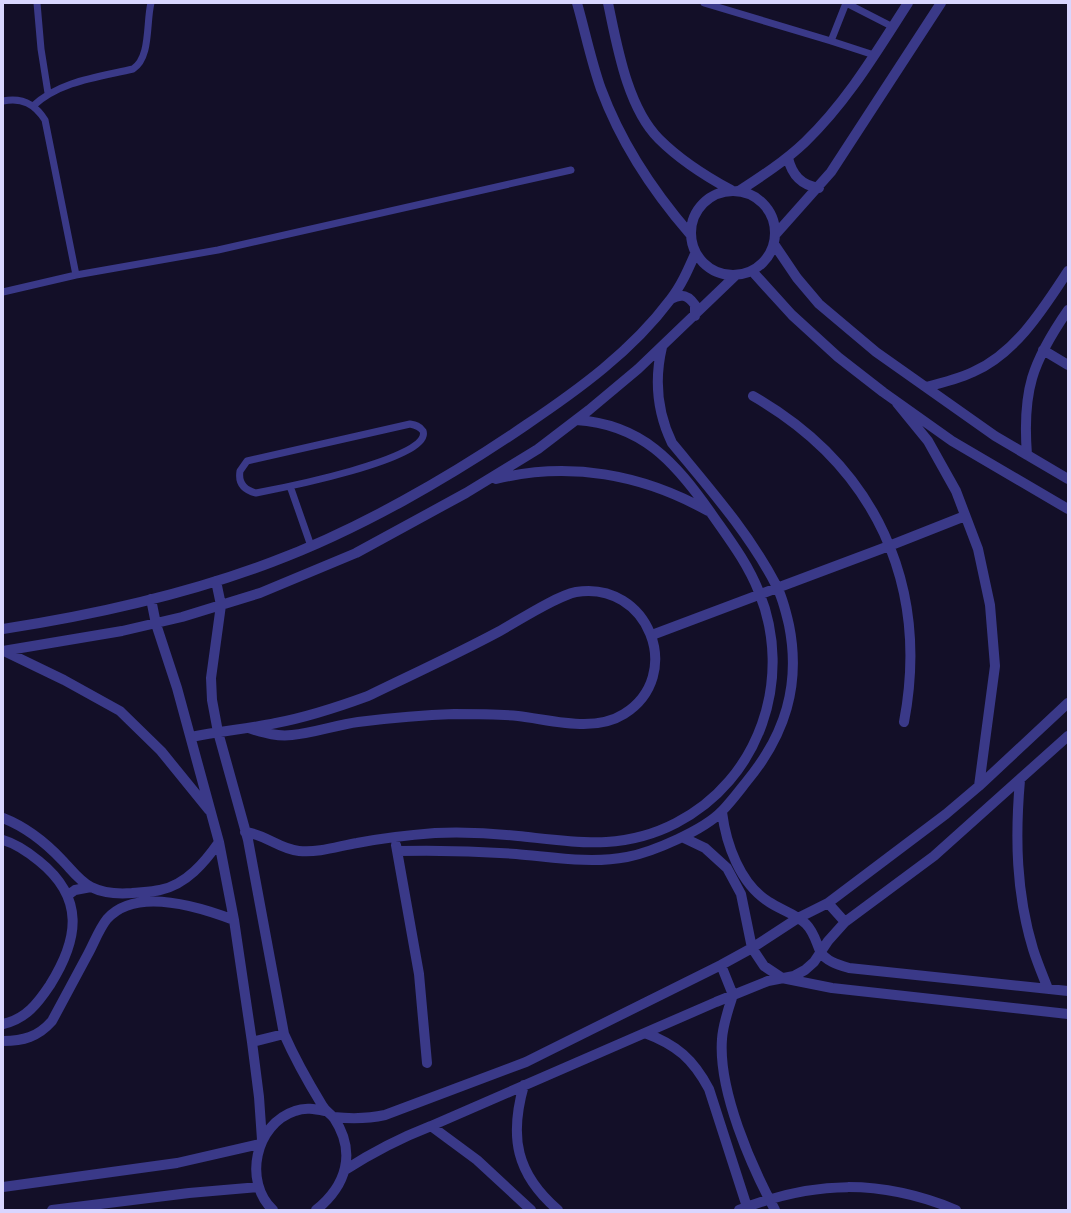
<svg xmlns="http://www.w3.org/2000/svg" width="1071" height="1213" viewBox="0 0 1071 1213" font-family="'Exo 2',sans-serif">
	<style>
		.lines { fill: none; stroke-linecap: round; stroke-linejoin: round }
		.service { stroke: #3a3988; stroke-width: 7 }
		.minor { stroke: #3a3988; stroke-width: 10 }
	</style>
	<rect width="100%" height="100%" fill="#130f28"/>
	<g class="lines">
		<path class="service" d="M37 3 41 49 48 93
			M704 3 831 41 874 55
			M846 3 893 27
			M831 41 846 3
			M3 101C22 97 35 104 45 120L76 275
			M33 106C60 81 99 77 133 69 151 58 146 22 151 3
			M3 292 76 275 218 250 571 170
			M410 424C415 425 420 426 423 431 433 459 277 489 256 493 244 490 238 483 240 471L247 461Z
			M290 486 311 546"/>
		<path class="minor" d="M577 3C585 31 591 61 601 89 621 143 652 190 690 234
			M608 3C617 45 627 107 659 139 680 160 705 176 731 190
			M788 158C792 175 801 185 819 188
			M691 233a42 42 0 1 1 84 0a42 42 0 1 1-84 0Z
			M739 191C762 176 785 161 805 142 847 102 877 51 908 3
			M775 235 831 172 941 3
			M774 244 797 278 819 304 876 352 995 436 1068 479
			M752 271 792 315 838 357 883 392 952 441 1068 509
			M671 299C681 293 688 295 695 305V316
			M1043 350 1068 365
			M926 387C942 383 958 379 973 372 1016 353 1043 309 1068 271
			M753 396C875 466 930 584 904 722
			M897 403 928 441 956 491 978 549 990 605 995 666 979 786
			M1027 455C1022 391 1032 362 1068 310
			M496 479C569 461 642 474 708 511
			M216 581 221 605 211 678 212 700 218 732 248 840 284 1034C295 1059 308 1082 322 1105 325 1111 330 1113 334 1118 357 1153 346 1186 316 1210
			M151 599 156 624 177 688 219 842 234 920 252 1042 259 1097 262 1140
			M3 629C94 615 185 595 272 562 358 530 450 477 526 425 578 390 632 351 670 300 681 286 688 270 695 254
			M652 635 889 546 965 516
			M3 651 122 631 182 617 260 593 356 553 466 493 538 449 589 410 638 369 735 276
			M4 651 64 680 120 711 161 751 209 810
			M191 737C219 731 248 729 276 723 308 717 338 707 368 696 411 675 455 655 498 632 518 621 556 596 576 592 648 580 686 675 624 714 594 733 552 720 518 716 497 714 476 714 454 714 422 715 390 718 358 722 336 725 314 733 292 735 276 737 262 732 248 728
			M1020 780C1015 837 1016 893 1033 949 1037 962 1043 976 1048 989
			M722 812C726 844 740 884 769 902 781 910 796 914 806 924 814 932 816 942 820 951 825 961 839 965 849 968L1068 991
			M3 818C26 827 45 842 62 860 71 869 79 881 91 887 103 893 119 894 132 893 141 892 151 892 160 890 186 885 205 862 219 842
			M245 832C265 834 279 849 299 851 319 853 339 846 357 843 383 838 409 835 435 833 463 832 491 833 518 836 576 842 622 851 676 823 760 780 794 678 759 592 747 562 729 539 711 513 675 462 642 424 576 420
			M682 837 705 848 727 868 741 894 752 948 764 966 782 978 832 988 1068 1014
			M3 840C17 844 28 852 39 861 85 898 79 939 50 985 38 1003 26 1019 3 1024
			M396 845 419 974 427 1063
			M397 851C437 850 476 851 516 854 552 857 590 864 627 857 653 852 704 830 722 811 731 802 739 791 747 781 785 735 801 685 789 625 786 612 782 596 776 585 749 533 709 488 672 443 657 412 654 381 662 347
			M68 895 75 890 91 887
			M828 903 845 922
			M721 965 733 995C728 1010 723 1024 722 1039 718 1090 751 1166 775 1210
			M645 1033C677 1045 693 1059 709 1089L748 1210
			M3 1041C23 1041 38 1037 52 1021 64 999 76 976 88 954 94 943 99 929 107 919 136 886 200 907 234 920
			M252 1042 284 1034
			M524 1085C509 1137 516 1174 558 1210
			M333 1117C352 1119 367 1119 385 1115L526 1062 544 1053 721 965 752 948 798 918 828 903 946 814 979 786 1068 703
			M431 1126 477 1160 531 1210
			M345 1170C373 1152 400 1138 431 1126L716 1002 768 981 794 976 805 970 814 962 828 941 845 922 934 856 1068 736
			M3 1187 177 1163 260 1144
			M52 1210 189 1193 259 1187
			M273 1210C243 1182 255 1124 295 1111 305 1107 315 1109 325 1111
			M739 1210C814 1180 881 1179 956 1210"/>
	</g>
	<rect width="1071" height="1213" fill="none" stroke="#d9d6ff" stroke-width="8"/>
</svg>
